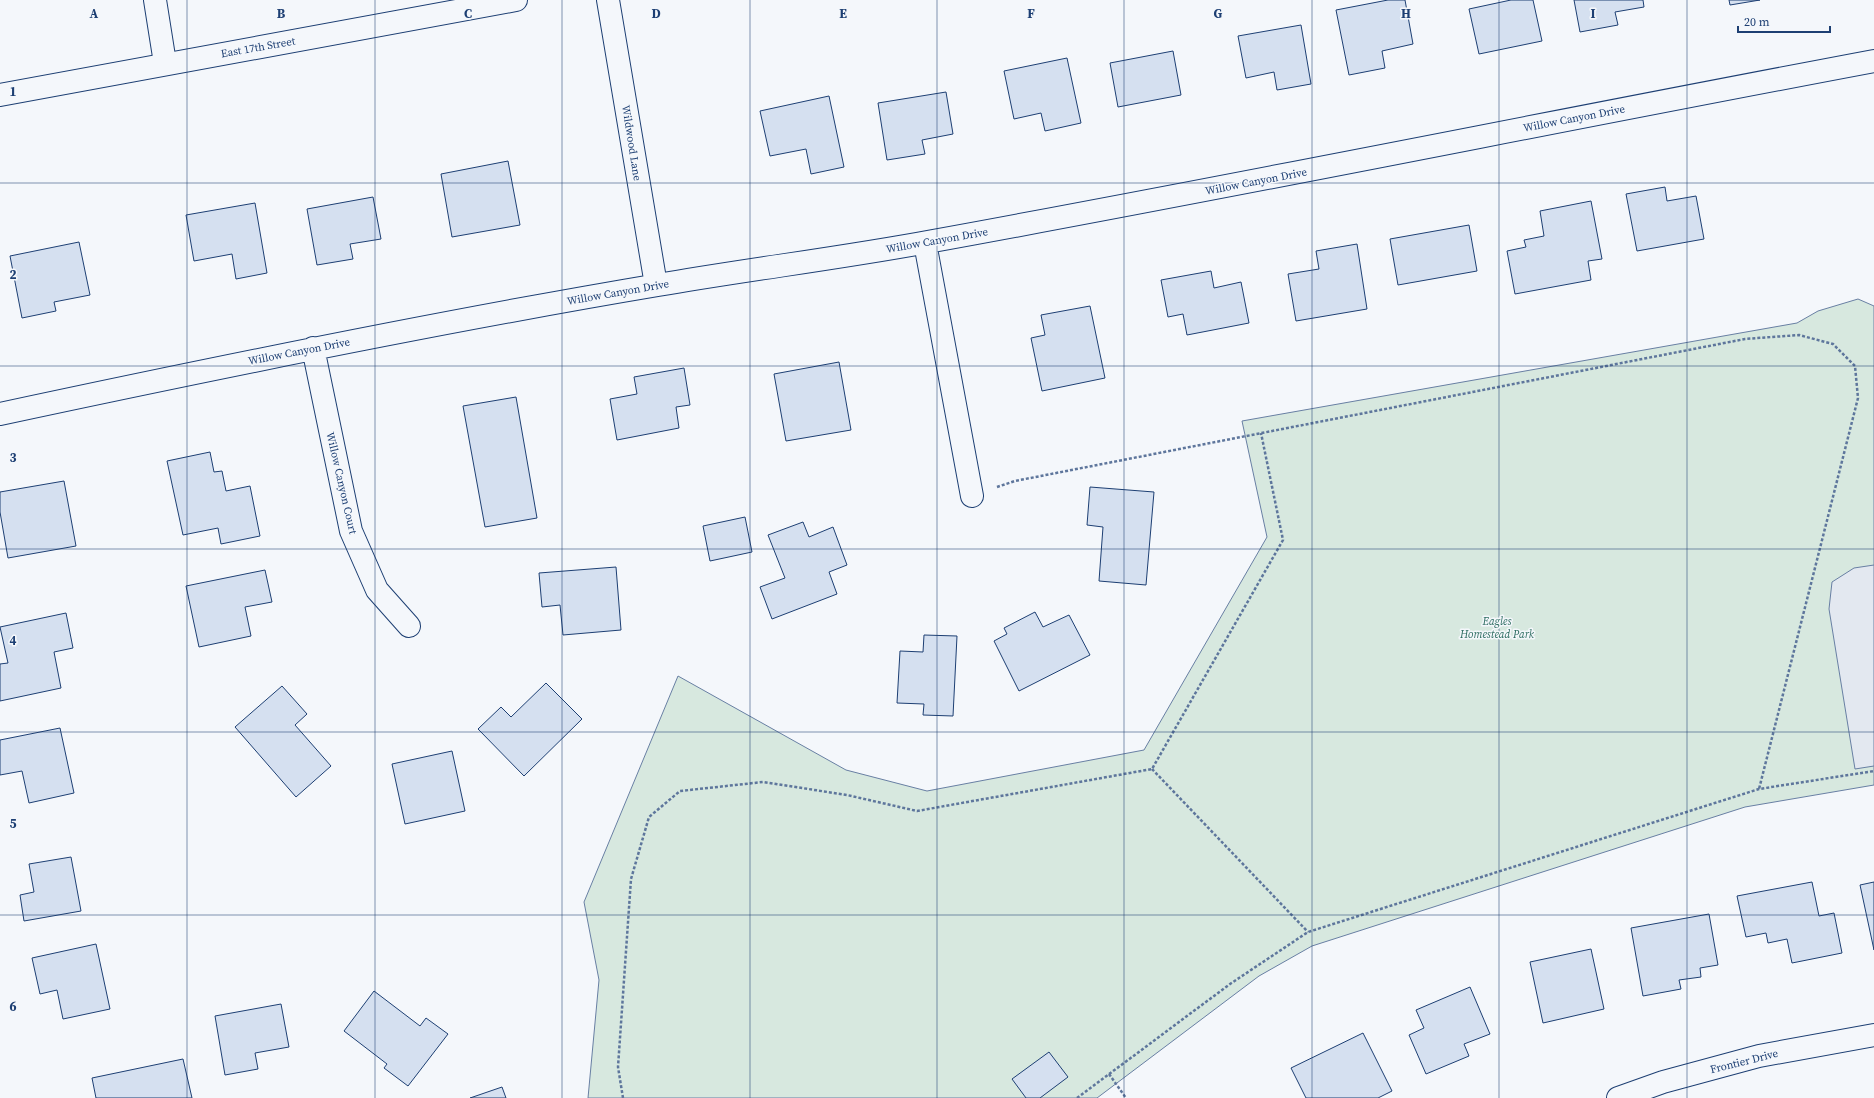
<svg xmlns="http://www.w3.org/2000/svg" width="1874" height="1098" viewBox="0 0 1874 1098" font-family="'Source Serif 4',serif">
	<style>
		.green { fill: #d7e8df; stroke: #687fa3 }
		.parking { fill: #e3e8f0; stroke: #687fa3 }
		.building { fill: #d5e0f0; stroke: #1d3f73 }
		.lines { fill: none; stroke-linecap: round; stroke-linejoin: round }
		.minor-casing { stroke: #1d3f73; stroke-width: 24 }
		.secondary-casing { stroke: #1d3f73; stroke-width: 24 }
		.path { stroke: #5e769c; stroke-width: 2.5; stroke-dasharray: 3 2; stroke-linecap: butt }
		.minor { stroke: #f4f7fb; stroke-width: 22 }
		.secondary { stroke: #f4f7fb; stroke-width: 22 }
		.grid { fill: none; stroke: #1d3f73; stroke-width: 1; stroke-opacity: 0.55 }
		.labels { text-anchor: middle; stroke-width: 3; stroke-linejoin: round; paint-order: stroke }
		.street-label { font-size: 11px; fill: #1d3f73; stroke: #f4f7fb }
		.park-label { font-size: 11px; font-style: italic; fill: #2c6c60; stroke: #f4f7fb }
		.grid-label { font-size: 13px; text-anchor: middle; font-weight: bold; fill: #1d3f73; stroke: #f4f7fb; stroke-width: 3; stroke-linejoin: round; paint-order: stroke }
	</style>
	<rect width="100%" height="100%" fill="#f4f7fb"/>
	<path class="green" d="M1858 299 1874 306V785L1745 807 1312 946 1259 976 1097 1098H588L599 980 584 902 678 676 846 770 927 791 1144 750 1267 537 1242 421 1797 323 1818 311Z"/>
	<path class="parking" d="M1874 565V766L1855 769 1829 609 1832 582 1854 568Z"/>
	<path class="building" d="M1388 0H1405L1413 44 1382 51 1385 68 1349 75 1336 10Z
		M1511 0H1533L1542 41 1479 54 1469 9Z
		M1574 0H1643L1644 7 1615 12 1618 25 1580 32Z
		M1729 0H1760L1730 5Z
		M1301 25 1311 84 1277 90 1274 72 1246 78 1238 36Z
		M1173 51 1181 95 1118 107 1110 63Z
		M1067 58 1081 123 1045 131 1041 113 1014 119 1004 71Z
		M946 92 953 134 922 140 925 154 887 160 878 103Z
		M829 96 844 167 811 174 806 149 770 156 760 111Z
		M508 161 520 225 452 237 441 174Z
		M1665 187 1667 201 1696 196 1704 239 1637 251 1626 194Z
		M373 197 381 239 350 244 353 259 317 265 307 209Z
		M1591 201 1602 259 1588 261 1591 280 1515 294 1507 251 1526 247 1524 240 1544 236 1540 211Z
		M255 203 267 273 236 279 232 254 194 261 186 215Z
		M1469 225 1477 271 1398 285 1390 239Z
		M79 242 90 295 54 302 56 311 22 318 10 256Z
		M1357 244 1367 309 1296 321 1288 274 1319 269 1316 251Z
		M1211 271 1214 288 1241 282 1249 323 1187 335 1183 314 1168 317 1161 280Z
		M1090 306 1105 378 1042 391 1031 338 1045 335 1041 315Z
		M839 362 851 430 786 441 774 374Z
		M684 368 690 405 676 407 679 428 617 440 610 399 637 394 634 377Z
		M516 397 537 518 485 527 463 406Z
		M210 452 214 472 222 471 226 491 250 486 260 536 221 544 218 528 183 535 167 461Z
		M64 481 76 546 8 558 0 512V492Z
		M1090 487 1154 492 1146 585 1099 581 1103 527 1087 525Z
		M745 517 752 552 710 561 703 526Z
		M803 522 809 537 833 527 847 565 829 572 837 594 772 619 760 587 785 578 768 535Z
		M616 567 621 630 563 635 560 605 542 607 539 573Z
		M265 570 272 602 245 607 251 636 199 647 186 586Z
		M1035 612 1043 627 1069 615 1090 655 1019 691 994 641 1007 634 1004 628Z
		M66 613 73 648 54 652 61 688 0 701V664L8 663 0 627Z
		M924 635 957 636 953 716 923 715 924 704 897 703 900 651 923 652Z
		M546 683 582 719 524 776 478 729 501 707 511 717Z
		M282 686 307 714 295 725 331 766 296 797 235 727Z
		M60 728 74 793 29 803 22 771 0 775V740Z
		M452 751 465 811 405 824 392 764Z
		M71 857 81 911 24 921 20 895 34 892 29 864Z
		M1812 882 1819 916 1834 913 1842 953 1792 963 1787 939 1768 943 1766 933 1746 937 1737 896Z
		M1874 882V950L1860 885Z
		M1709 914 1718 965 1700 968 1701 977 1679 980 1681 989 1643 996 1631 928Z
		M96 944 110 1009 63 1019 57 990 40 994 32 958Z
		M1591 949 1604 1009 1543 1023 1530 962Z
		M1470 987 1490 1034 1464 1044 1469 1056 1426 1074 1409 1035 1424 1028 1416 1010Z
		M374 991 420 1026 426 1018 448 1034 408 1086 384 1068 387 1064 344 1031Z
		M281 1004 289 1047 255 1053 258 1069 225 1075 215 1016Z
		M1363 1033 1392 1091 1378 1098H1306L1291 1068Z
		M1049 1052 1068 1077 1040 1098H1026L1012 1079Z
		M183 1059 192 1098H96L92 1078Z
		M502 1087 506 1098H470Z"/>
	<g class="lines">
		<defs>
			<path id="minor" d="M155 0 165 63
				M608 0 656 285
				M925 243 972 496
				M313 348 351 531 377 590 409 626
				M0 414C219 367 438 322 658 285 750 269 842 258 933 241 1247 184 1560 120 1874 61
				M1618 1098 1663 1082 1759 1056 1874 1035"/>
			<path id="secondary" d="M0 95 516 0"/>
		</defs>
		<use href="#minor" class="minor-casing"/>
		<use href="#secondary" class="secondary-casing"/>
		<path class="path" d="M997 487 1015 481 1745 339 1799 335 1833 344 1855 366 1858 398 1759 789
			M1152 769 1308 932
			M1109 1074 1126 1098
			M623 1098 618 1067 631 879 649 817 680 791 763 782 847 795 917 811 1152 769 1283 540 1261 433
			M1077 1098 1230 984 1308 932 1759 789 1874 771"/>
		<use href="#minor" class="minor"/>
		<use href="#secondary" class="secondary"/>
	</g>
	<path class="grid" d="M187 0V1098M375 0V1098M562 0V1098M750 0V1098M937 0V1098M1124 0V1098M1312 0V1098M1499 0V1098M1687 0V1098M0 183H1874M0 366H1874M0 549H1874M0 732H1874M0 915H1874"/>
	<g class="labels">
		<g class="street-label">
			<text transform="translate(258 47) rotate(-10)" y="4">East 17th Street</text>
			<text transform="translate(1574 118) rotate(-11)" y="4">Willow Canyon Drive</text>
			<text transform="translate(632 143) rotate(81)" y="4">Wildwood Lane</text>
			<text transform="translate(1256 181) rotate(-11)" y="4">Willow Canyon Drive</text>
			<text transform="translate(937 240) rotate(-10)" y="4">Willow Canyon Drive</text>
			<text transform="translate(618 292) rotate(-10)" y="4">Willow Canyon Drive</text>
			<text transform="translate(299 351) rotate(-11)" y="4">Willow Canyon Drive</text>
			<text transform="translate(342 483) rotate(77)" y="4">Willow Canyon Court</text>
			<text transform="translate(1744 1061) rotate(-14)" y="4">Frontier Drive</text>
		</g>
		<g class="park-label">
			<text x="1497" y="625">Eagles<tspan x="1497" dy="13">Homestead Park</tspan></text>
		</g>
	</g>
	<g class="grid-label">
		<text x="94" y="18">A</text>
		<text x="281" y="18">B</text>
		<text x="468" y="18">C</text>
		<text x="656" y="18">D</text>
		<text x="843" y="18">E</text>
		<text x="1031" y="18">F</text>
		<text x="1218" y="18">G</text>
		<text x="1406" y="18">H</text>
		<text x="1593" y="18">I</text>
		<text x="13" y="96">1</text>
		<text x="13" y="279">2</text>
		<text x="13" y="462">3</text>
		<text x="13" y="645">4</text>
		<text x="13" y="828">5</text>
		<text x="13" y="1011">6</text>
	</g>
	<path d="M1738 26v6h92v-6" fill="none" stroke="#1d3f73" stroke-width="2"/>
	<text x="1744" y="26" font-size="12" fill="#1d3f73" stroke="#f4f7fb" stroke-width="3" paint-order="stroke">20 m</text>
</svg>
